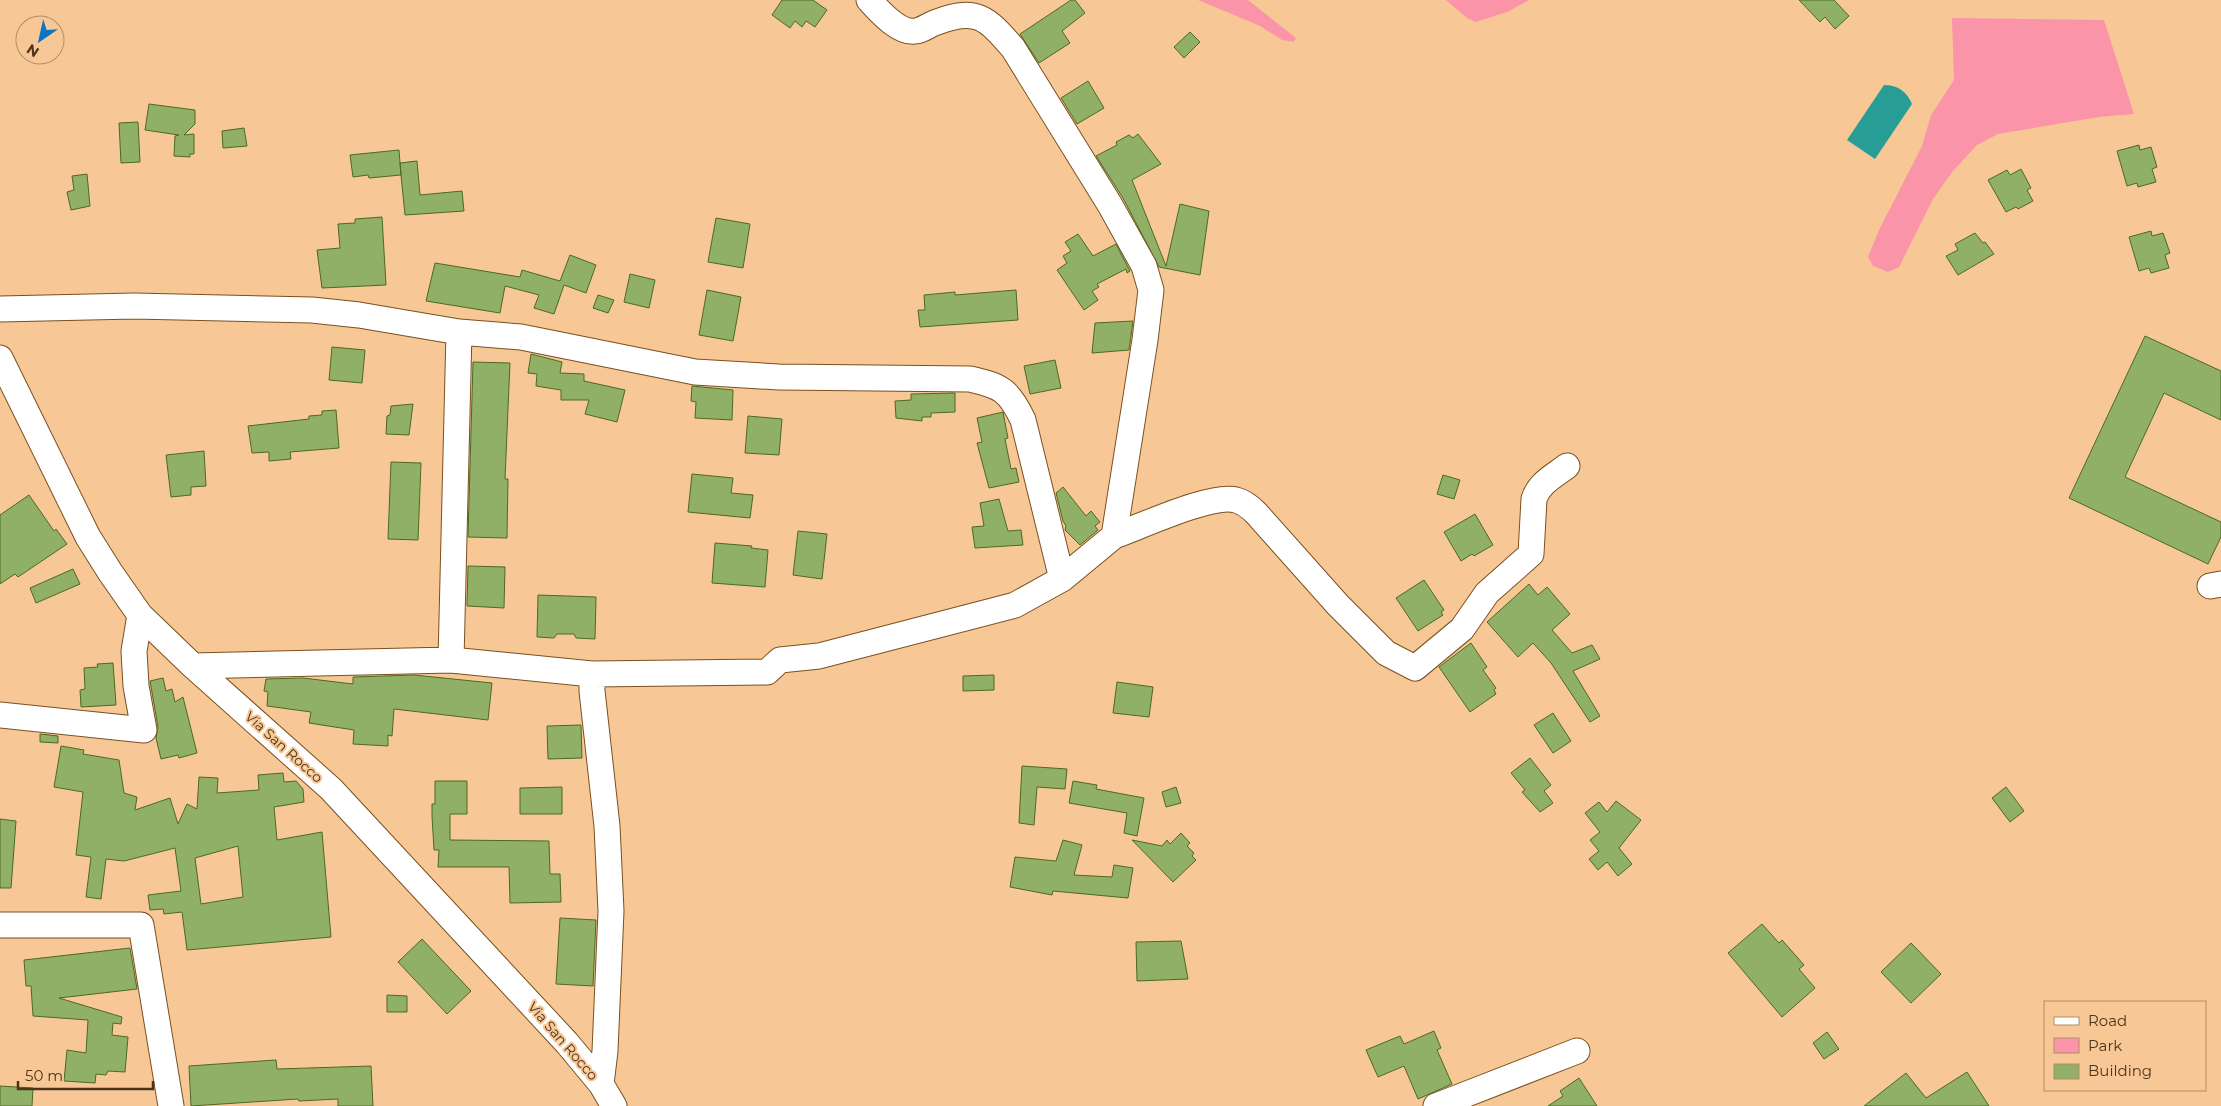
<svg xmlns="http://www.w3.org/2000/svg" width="2221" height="1106" viewBox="0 0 2221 1106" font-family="Montserrat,sans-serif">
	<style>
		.green { fill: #fa95a9 }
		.water { fill: #279d95 }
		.building { fill: #90b067; stroke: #4d6921; fill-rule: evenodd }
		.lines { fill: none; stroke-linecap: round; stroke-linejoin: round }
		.minor-casing { stroke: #795020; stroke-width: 27 }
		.minor { stroke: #fff; stroke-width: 25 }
		.labels { text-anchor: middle; stroke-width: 4; stroke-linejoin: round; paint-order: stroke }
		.street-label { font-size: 14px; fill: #4c341a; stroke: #f7c896 }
	</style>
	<rect width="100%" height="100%" fill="#f7c896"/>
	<path class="green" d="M1198 0H1248L1296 38 1294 42 1282 40 1260 26Z
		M1446 0H1529L1507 12 1476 22 1467 18Z
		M1952 18 2104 20 2134 114 2099 117 1998 134 1977 145 1953 171 1933 199 1899 267 1888 272 1873 266 1868 257 1879 230 1922 146 1931 115 1954 80Z"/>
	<path class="water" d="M1884 85C1898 85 1907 92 1912 104L1875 159 1847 140Z"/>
	<path class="building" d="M782 0H813L827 10 815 27 806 21 802 27 795 21 790 28 772 15Z
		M1071 0H1075L1085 13 1062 31 1070 43 1039 63 1020 34Z
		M1799 0H1834L1849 16 1835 29 1825 17 1820 22Z
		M1190 32 1200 42 1184 58 1174 47Z
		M1088 81 1104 108 1077 124 1061 98Z
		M149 104 195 110V124L184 135 194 134V154H190V157L174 156 175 136 179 135 145 130Z
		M138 122 140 162 121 163 119 123Z
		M244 128 247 146 223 148 222 131Z
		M1138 134 1161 164 1132 180 1166 266 1180 204 1209 211 1200 275 1159 267 1123 198 1096 156 1117 145 1116 142 1129 135 1133 138Z
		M2139 145 2140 150 2151 147 2157 167 2152 169 2156 182 2138 187 2137 183 2127 186 2117 151Z
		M399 150 401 175 400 163 417 161 420 195 462 191 464 211 405 215 401 175 369 178 368 175 353 177 350 155Z
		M2021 169 2031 188 2027 190 2033 201 2018 209 2016 207 2006 212 1988 180 2007 170 2010 175Z
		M87 174 90 206 71 210 67 192 74 190 72 176Z
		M382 217 386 285 322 288 317 250 340 248 338 224 355 223V219Z
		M716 218 750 224 743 268 708 262Z
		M2151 231 2152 236 2163 233 2170 253 2165 255 2169 268 2151 273 2149 268 2139 271 2129 237Z
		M1975 233 1983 243 1985 242 1994 254 1958 275 1946 256 1958 250 1955 244Z
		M1078 234 1093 256 1116 244 1130 271 1127 273 1126 269 1097 284 1099 287 1092 291 1098 300 1084 310 1057 270 1067 263 1063 256 1071 251 1065 242Z
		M570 255 596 265 586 293 564 285 554 314 534 308 539 295 505 286 500 313 426 301 435 263 520 277 522 270 560 281Z
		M630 274 655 280 649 308 624 302Z
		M707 290 741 297 733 341 699 335Z
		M1016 290 1018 320 920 327 918 310H925L924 295 955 292V295Z
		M598 295 614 300 608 313 593 308Z
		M1133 321 1129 350 1092 353 1095 323Z
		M2145 336 2221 371V420L2164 393 2125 477 2221 522V537L2208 564 2069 498Z
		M332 347 365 350 362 383 329 380Z
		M531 354 562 362 560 373 584 374V381L625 390 617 422 585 414 589 400H561V390L536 386 537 374 528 373Z
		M1055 360 1061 388 1030 394 1024 366Z
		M473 362 510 363 505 479H508L507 538 468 537Z
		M692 386 733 390 732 420 695 418 696 402 691 401Z
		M955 393V412L931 413V417H922V421L896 418 895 401 911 400V394Z
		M413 404 409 435 386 434 387 416 390 415 391 406Z
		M336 410 339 448 290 452 291 459 269 461V452L252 453 248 426 309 419V416L322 415V411Z
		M1003 412 1008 438 1005 439 1011 469 1016 468 1019 482 989 488 977 443 982 442 977 418Z
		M748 416 782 419 779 455 745 453Z
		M204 451 206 486 191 487V495L171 497 166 455Z
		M391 462 421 463 418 540 388 539Z
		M692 474 733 478 731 493 753 495 750 518 688 512Z
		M1443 475 1460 480 1454 499 1437 494Z
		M1063 487 1086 516 1091 511 1100 522 1095 526 1098 530 1080 545 1065 530 1066 526 1063 521 1056 493Z
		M29 495 54 531 56 529 67 544 18 577 15 574 0 584V515Z
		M999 499 1008 531 1021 530 1023 545 975 548 972 527 984 526 980 503Z
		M1475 514 1493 545 1474 556 1472 554 1461 561 1444 532Z
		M798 531 827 534 822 579 793 575Z
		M715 543 752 546 751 548 768 550 765 587 712 583Z
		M468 566 505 567 504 608 467 606Z
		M73 569 80 584 36 603 30 588Z
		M1424 580 1444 610 1441 612 1443 615 1418 631 1396 598Z
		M1529 584 1538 595 1547 587 1570 614 1552 630 1572 653 1592 645 1600 659 1573 671 1600 716 1590 722 1551 663 1533 643 1518 657 1487 622Z
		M538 595 596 597 595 639 576 638 574 634H557L554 638 537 637Z
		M1471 643 1487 667 1483 670 1496 688 1494 690 1496 694 1470 712 1439 667Z
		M113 663 116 705 81 707 80 690 85 689 84 668 98 667 97 664Z
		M414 675 492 683 488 720 394 709 392 736 388 735V746L353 744 354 730 309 723 311 712 267 706 268 692 264 691 266 679 303 678 353 684V677Z
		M994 675V690L963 691V676Z
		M163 678 166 691 172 689 175 702 183 697 197 753 179 758 178 755 161 759 156 738 158 727 150 681Z
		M1117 682 1153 687 1149 717 1113 713Z
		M1553 713 1571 741 1553 753 1534 725Z
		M581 725 582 758 548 759 547 726Z
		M40 734 58 736V743L40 742Z
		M61 746 84 750 83 754 119 760 124 793 137 797 135 810 170 798 178 824 187 804 197 809 199 777 218 778 217 793 259 790 258 775 283 773 284 782 296 781 303 789 304 802 274 807 277 840 322 832 331 937 187 950 182 912 164 914 163 909 150 910 148 895 181 891 175 848 124 861 106 859 101 899 86 897 91 857 76 855 83 792 54 787ZM238 846 243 897 201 904 195 858Z
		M1530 758 1551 785 1544 791 1553 803 1540 812 1522 792 1525 790 1511 773Z
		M1022 766 1067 769 1065 789 1037 787 1034 825 1019 823Z
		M435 781H467V814H450V840L549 841 550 874H560L561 902 510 903 509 867H438L439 850H434L432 816V804H435Z
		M1073 781 1097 785 1096 789 1144 798 1137 836 1124 833 1127 813 1069 803Z
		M562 787V814H520V788Z
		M1176 787 1181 803 1166 807 1162 792Z
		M2006 787 2024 811 2010 822 1992 798Z
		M1616 801 1641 820 1619 848 1632 864 1618 876 1607 862 1598 870 1589 859 1599 851 1590 840 1600 832 1585 813 1599 802 1607 812Z
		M0 819 16 821 11 888H0Z
		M1181 833 1190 843 1187 846 1194 853 1192 856 1196 860 1173 882 1132 840 1162 846 1167 840 1170 844Z
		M1063 840 1082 845 1074 875 1112 877 1114 865 1133 868 1128 898 1053 891 1052 895 1010 887 1015 857 1056 861Z
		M560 918 596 920 593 986 556 984Z
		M1762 924 1779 943 1782 940 1804 965 1799 969 1815 988 1782 1017 1728 953Z
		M422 939 471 991 447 1014 398 962Z
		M1181 941 1188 979 1137 981 1136 942Z
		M1911 943 1941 974 1911 1003 1881 972Z
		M130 948 137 989 59 998 122 1017 121 1024 113 1023 112 1035 128 1037 125 1072 108 1071 106 1075 96 1074 95 1083 64 1081 67 1050 86 1053 88 1020 33 1016 31 986H26L24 960Z
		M387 995 407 996V1012H387Z
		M1434 1031 1441 1048 1437 1050 1452 1084 1418 1099 1404 1066 1378 1077 1366 1050 1400 1036 1404 1044Z
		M1827 1032 1839 1049 1824 1059 1813 1043Z
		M276 1060 277 1069 371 1066 373 1106H338V1099L299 1101 298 1099 191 1106 189 1066Z
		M1967 1072 1989 1106H1864L1906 1073 1926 1098Z
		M1579 1078 1597 1106H1548L1563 1096 1560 1091Z
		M0 1086 33 1088 32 1106H0Z"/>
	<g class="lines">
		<defs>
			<path id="minor" d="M0 309 134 306 312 310 359 315 459 332 521 337 695 372 779 377 970 379C1001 386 1009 390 1023 420L1062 579
				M0 358 88 537 110 572 140 615 193 666 331 789 567 1043 601 1084 614 1106
				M1114 536C1140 527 1212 493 1236 500 1244 502 1250 507 1256 513L1338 605 1386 653 1415 668 1462 629 1487 593 1531 554 1534 499C1539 483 1554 476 1567 466
				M2210 586 2221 584
				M451 660 459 332
				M193 666 451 660 592 674 767 672 780 660 819 656 1015 605 1062 579 1114 536 1145 340 1151 290 1144 266 1110 205 1013 48C987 18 977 7 937 22 930 24 923 30 916 31 899 34 879 11 869 0
				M592 674V691L607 826 611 911 605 1051 601 1084
				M0 715 144 730 136 686 134 651 140 615
				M0 925H141L171 1106
				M1436 1106 1577 1051"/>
		</defs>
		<use href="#minor" class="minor-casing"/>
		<use href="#minor" class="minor"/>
	</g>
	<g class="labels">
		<g class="street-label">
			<text transform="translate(284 747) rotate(42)" y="5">Via San Rocco</text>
			<text transform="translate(563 1041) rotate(49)" y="5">Via San Rocco</text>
		</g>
	</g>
	<rect x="2044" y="1001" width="162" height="90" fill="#f7c896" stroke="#b38d64"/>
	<rect x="2054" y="1017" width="25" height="8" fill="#ffffff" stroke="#b38d64"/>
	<text x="2088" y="1026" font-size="15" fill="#4c341a">Road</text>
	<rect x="2054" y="1038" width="25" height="15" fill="#fa95a9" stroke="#b38d64"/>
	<text x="2088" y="1051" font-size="15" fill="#4c341a">Park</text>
	<rect x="2054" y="1064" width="25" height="15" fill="#90b067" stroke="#b38d64"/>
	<text x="2088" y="1076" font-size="15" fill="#4c341a">Building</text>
	<g transform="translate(40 40) rotate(214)"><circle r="24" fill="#f7c896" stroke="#b38d64"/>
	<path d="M0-4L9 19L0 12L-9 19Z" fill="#0d76c1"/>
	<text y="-8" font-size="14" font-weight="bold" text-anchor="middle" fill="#4c341a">N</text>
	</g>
	<path d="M18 1081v8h135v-8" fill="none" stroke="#4c341a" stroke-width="2.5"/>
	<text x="25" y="1081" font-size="15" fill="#4c341a" stroke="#f7c896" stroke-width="4" paint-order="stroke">50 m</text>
</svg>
